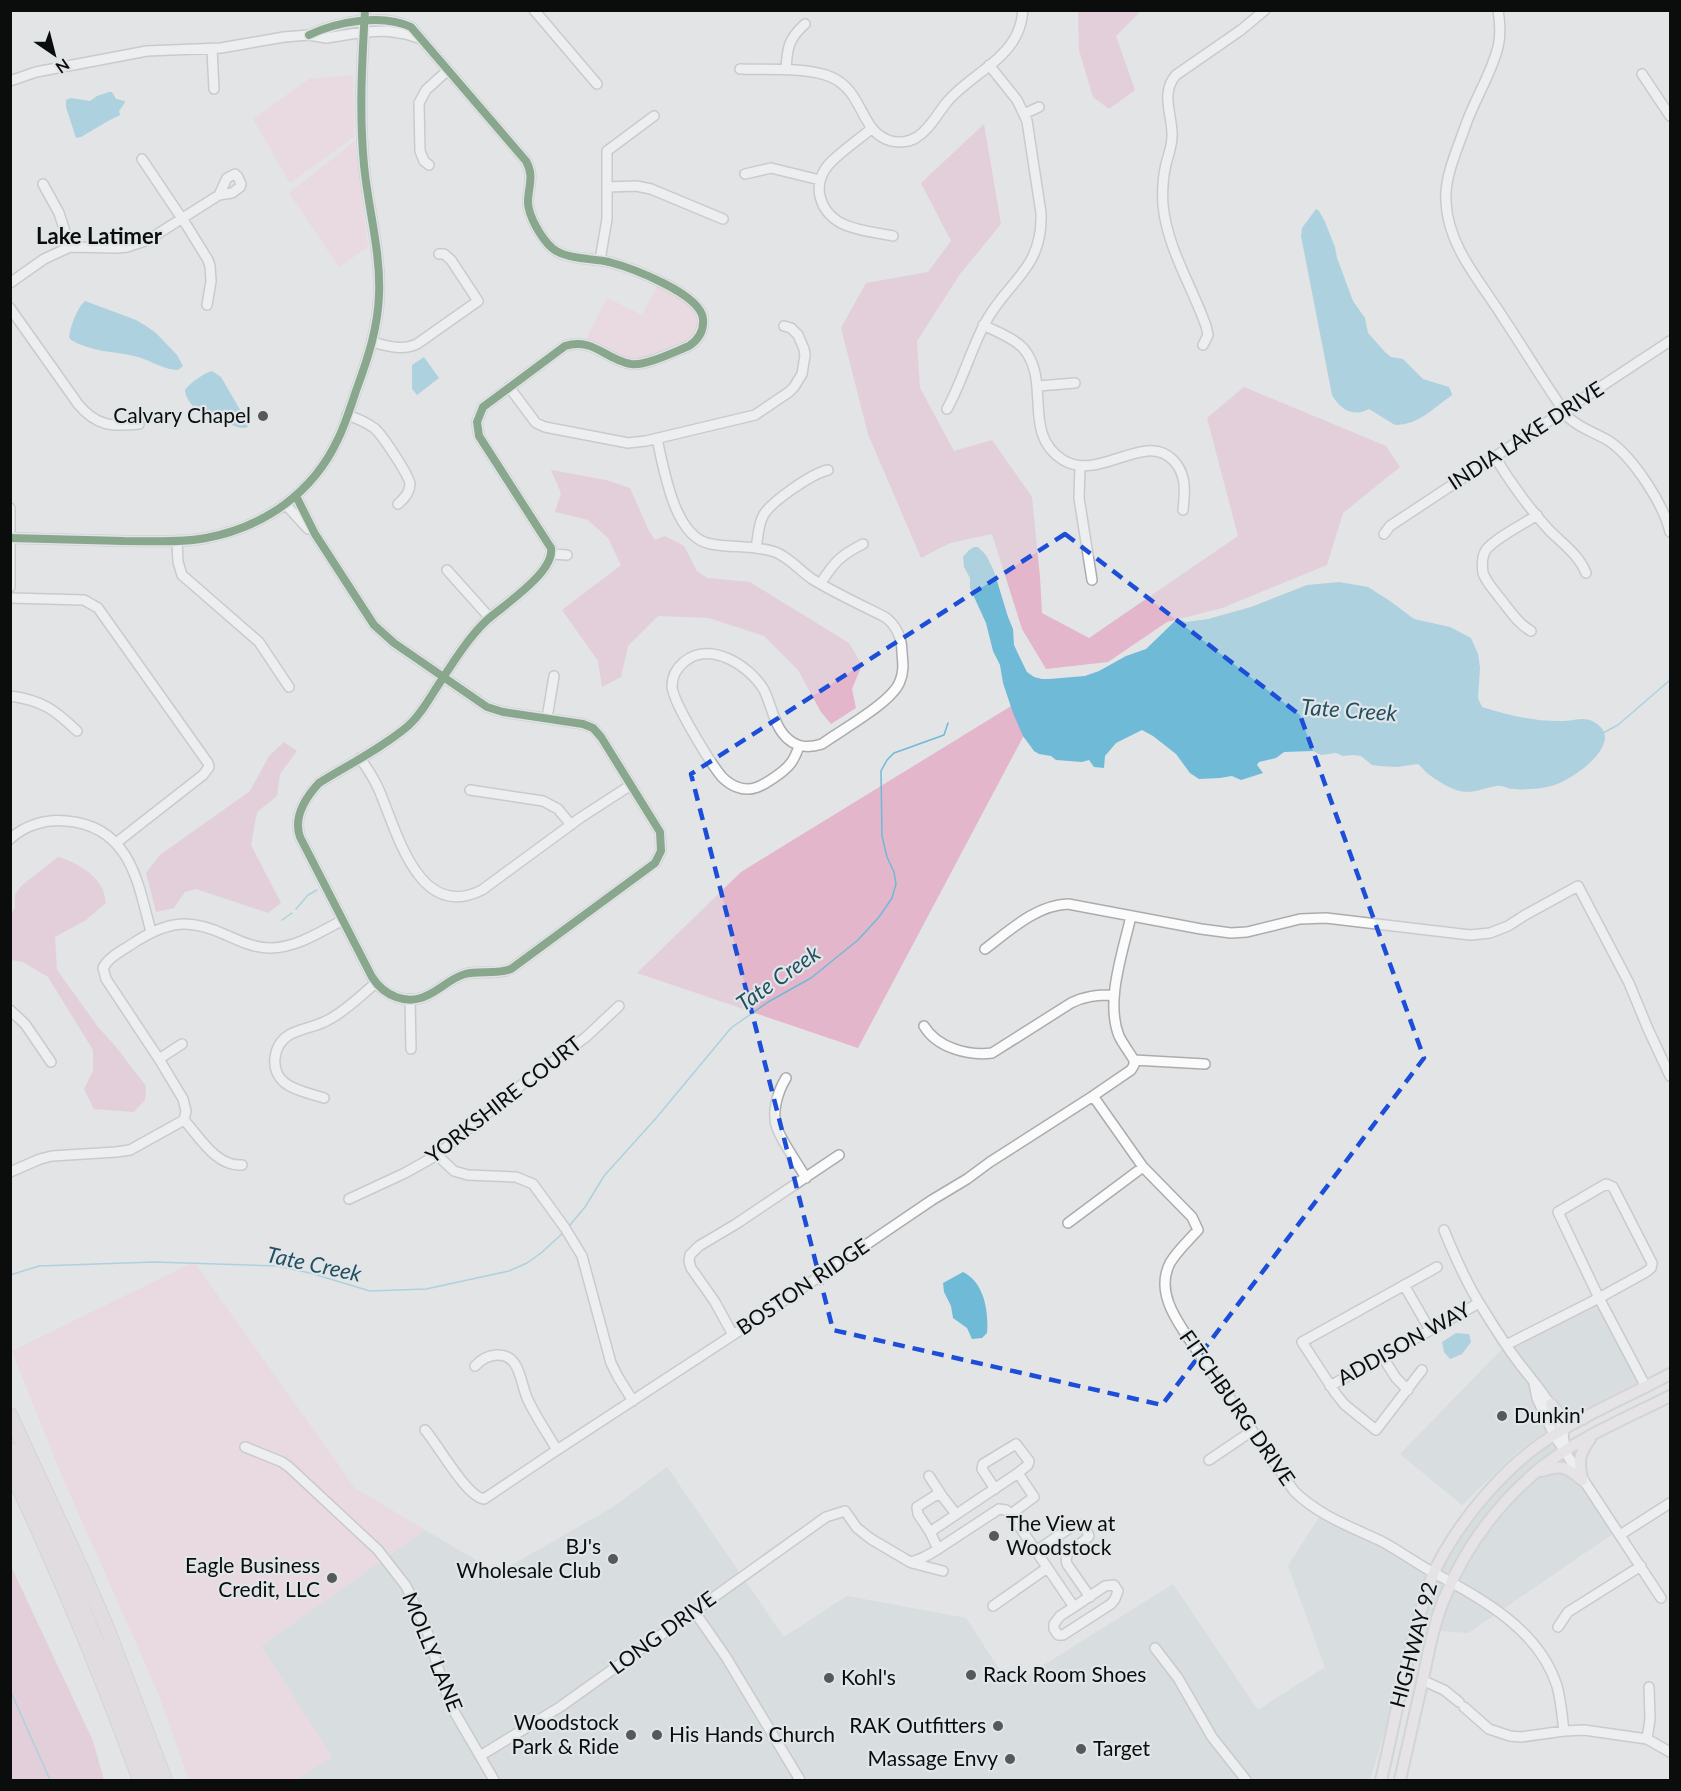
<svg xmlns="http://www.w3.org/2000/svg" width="1681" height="1791" viewBox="0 0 1681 1791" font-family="Lato,sans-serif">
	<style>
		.built { fill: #cdd4d8 }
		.green { fill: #f1ccdc }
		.forest { fill: #e4b6cb }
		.water { fill: #6fbad7 }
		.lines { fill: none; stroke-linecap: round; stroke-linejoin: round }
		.stream { stroke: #6fbad7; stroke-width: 1.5 }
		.minor-casing { stroke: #abacae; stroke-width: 12 }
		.major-casing { stroke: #bfc0c1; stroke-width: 14 }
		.highway-casing { stroke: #bfc0c1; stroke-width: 16 }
		.minor { stroke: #fbfbfb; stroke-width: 9 }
		.major { stroke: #ebe2e7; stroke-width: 10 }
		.highway { stroke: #e0d3da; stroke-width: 14 }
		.cycleway-casing { stroke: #e0e5e8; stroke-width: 11 }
		.cycleway { stroke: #1b5e20; stroke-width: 8 }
		.marked { fill: none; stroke: #1d4ed8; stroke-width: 4.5; stroke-dasharray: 12 8; stroke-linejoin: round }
		.poi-dot { fill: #565859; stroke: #e0e5e8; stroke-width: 2 }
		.labels { text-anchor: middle; stroke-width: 4.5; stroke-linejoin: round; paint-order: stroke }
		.poi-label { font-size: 21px; fill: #0b0d0d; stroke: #e0e5e8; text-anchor: end }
		.street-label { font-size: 21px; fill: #0b0d0d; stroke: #e0e5e8 }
		.neighbourhood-label { font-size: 22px; font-weight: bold; fill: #0b0d0d; stroke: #e0e5e8 }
		.water-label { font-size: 22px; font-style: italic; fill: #234f60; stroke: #e0e5e8 }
	</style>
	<rect width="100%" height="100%" fill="#e2e4e6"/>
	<path class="built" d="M1599 1298 1642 1380 1564 1419 1559 1423 1550 1428 1518 1451 1462 1505 1400 1454 1506 1345Z
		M1548 1436 1617 1531 1468 1633 1419 1629 1397 1705 1387 1724 1370 1780H296L332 1757 261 1646 425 1530 498 1573 613 1507 667 1467 784 1637 847 1596 966 1618 1010 1686 1173 1584 1258 1710 1325 1667 1288 1566 1321 1514 1432 1574 1484 1490Z"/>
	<path class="green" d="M353 75 354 137 290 183 253 119 309 79Z
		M355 141 368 247 339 267 289 193Z
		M657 286 683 299 696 311 698 318 697 331 688 342 643 358 629 359 586 339 607 298 642 315Z
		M194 1262 355 1488 425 1530 261 1646 332 1757 296 1780H189L159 1695 61 1474 12 1351Z"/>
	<path class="forest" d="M1078 11H1141L1116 36 1135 90 1109 109 1093 97 1079 50Z
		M984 124 1001 224 960 274 917 341 920 388 954 451 992 440 1032 497 1040 577 1042 613 1089 638 1238 536 1207 418 1244 387 1386 446 1400 467 1343 513 1327 565 1222 608 1167 622 1108 662 1046 669 1022 629 992 534 950 543 921 558 868 434 841 328 866 283 928 272 951 241 921 183Z
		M551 470 606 480 630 488 649 531 655 540 665 536 684 546 697 571 707 578 750 582 849 643 862 665 852 689 856 708 831 724 821 712 798 670 764 636 709 618 658 616 628 646 621 677 602 687 598 661 562 610 621 565 608 538 588 520 555 512 561 493Z
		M1047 684 1049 688 858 1048 637 973 741 872Z
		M284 742 297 751 280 774 277 796 257 812 251 845 281 903 268 913 196 889 185 892 174 908 156 912 146 873 160 855 250 791 269 756Z
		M58 857C74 861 95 873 102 888 104 892 105 898 106 903L86 920 55 937 57 970 98 1027 116 1047 146 1086 145 1100 134 1112 94 1109 84 1089 93 1071V1050L48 977 23 962 11 960V914L15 908V895L21 886Z
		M10 1564 93 1741 104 1780H11Z"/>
	<path class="water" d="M109 92H112L116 99 125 101 124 104 119 111 120 115 108 121 81 137 76 138 66 107V100L71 98 90 101 97 96Z
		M1316 209 1319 211 1325 222 1335 247 1337 258 1353 301 1365 318 1368 333 1385 352 1391 357 1403 359 1423 379 1449 387 1452 394 1451 396C1433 408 1419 425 1395 425L1369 409C1353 418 1340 409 1332 395L1301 236 1302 228Z
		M85 301 136 320 146 326 156 333 177 355 183 366 178 370C163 370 149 359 134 356 112 351 92 352 71 340L69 337C71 326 76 309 85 301Z
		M424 357 439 378 417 395 412 389V365Z
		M212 371 221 377 246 420 248 427C240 430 233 425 225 422 209 417 187 409 185 390 191 382 203 374 212 371Z
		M974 547H978L986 555 994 571 1008 617 1013 629 1014 645 1022 662 1027 672 1034 677 1042 679H1049L1085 676 1099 671 1126 656 1146 649 1174 622 1180 620 1186 622 1208 619 1251 607 1307 585 1339 582 1368 587 1390 601 1414 619 1450 627 1471 638 1478 654 1480 668 1478 698 1482 707C1508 715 1535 722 1563 721 1574 721 1584 716 1594 722 1629 742 1570 782 1551 786 1540 789 1525 790 1514 789 1507 789 1503 785 1496 786 1485 788 1471 794 1460 791 1451 789 1439 782 1431 776 1426 773 1423 768 1418 764L1397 767 1381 766 1372 765 1361 756 1353 755 1343 756 1336 753 1321 755 1313 751 1284 752 1276 758 1259 762 1257 765 1263 773 1241 780 1232 776 1220 778 1199 779 1190 773 1176 754 1153 736 1142 730 1116 743 1105 756 1104 768 1094 767 1089 760 1082 762 1056 760 1051 756 1039 754 1034 751 1023 736 1013 713 1003 683 1000 665 993 651 986 623 970 588V578L964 567 963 557 969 550Z
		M963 1272C984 1282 989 1311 987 1333L982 1338 972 1339 967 1328 953 1318 951 1306 944 1292 943 1283Z
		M1456 1333 1469 1334 1471 1342 1462 1354 1450 1359 1444 1352 1442 1342Z"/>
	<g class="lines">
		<path class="stream" d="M1603 733 1618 725 1670 680
			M296 909 308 895 317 890
			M282 920 292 913
			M570 1225 585 1207 604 1176 657 1117 731 1028 768 1002 811 978 858 940 879 917 892 898 896 884 894 872 887 857 882 836 881 771 887 760 894 753 944 735 948 723
			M10 1275 39 1266 154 1262 277 1266 310 1273 370 1291 426 1289 509 1271 527 1263 541 1253 563 1233
			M10 1690 50 1780"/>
		<defs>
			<path id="minor" d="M534 10 597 84
				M1498 10C1500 22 1501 35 1498 47 1491 75 1474 100 1465 127 1457 150 1444 178 1446 202 1448 247 1481 282 1504 319 1526 352 1546 386 1569 418 1581 429 1596 433 1609 441 1633 457 1664 505 1670 532
				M212 49 214 89
				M740 69C766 70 808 67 831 77 865 92 859 132 891 141 899 143 910 142 917 137 930 129 937 114 947 102 965 80 998 65 1013 41 1019 32 1022 21 1023 10
				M786 70C787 49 788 39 805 24
				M1642 74 1670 116
				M10 81 36 72 147 51 221 48 284 37 309 35 326 38 364 32 386 31 406 34 421 39
				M1024 114 1039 107
				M871 129C858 140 843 150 831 162 822 171 817 184 820 196 828 230 865 230 893 236
				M142 159 187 226 208 260 210 266 211 281 207 305
				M429 165 424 161 420 151 419 103 426 90 448 70
				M745 174 771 168 820 180
				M43 184 59 213 70 247
				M608 187 636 186 651 189 723 219
				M600 260 607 219V151L654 116
				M10 283 44 259 70 247 117 248 127 247 148 240 219 195 232 193 240 187 241 184 238 177 235 174 227 178 219 195
				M10 308 78 404C96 426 112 427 139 424
				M983 325C997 332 1012 337 1023 348 1052 381 1021 434 1063 460 1099 482 1143 432 1172 459 1187 473 1185 491 1183 510
				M372 342C387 346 402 351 417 344L478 301 451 260 444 254H439
				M1203 345 1208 335 1206 326C1192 286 1167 248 1163 205 1162 191 1163 177 1166 164 1169 153 1173 143 1172 132 1171 112 1161 92 1176 75L1241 30 1265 10
				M1038 386 1075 383
				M509 387 536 423 545 427 628 443 646 441 755 415 789 392 794 387 802 374 805 355 804 349 798 335 791 328 784 326
				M947 409C962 382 970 352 984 325 1006 281 1043 271 1041 213L1027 121 1017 100 989 65
				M347 415C356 418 366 422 374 428 381 433 409 475 410 484 410 493 404 499 398 504
				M657 439C664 469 674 538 711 544 731 548 755 545 775 552 789 557 799 570 812 579 835 593 861 605 885 617 897 626 902 639 902 653 903 663 904 672 900 681 893 702 841 730 822 744 809 748 798 748 788 739 774 727 772 706 764 690 750 666 710 640 684 662 677 668 672 677 672 686 672 701 711 764 722 777 726 781 731 785 737 787 752 793 763 785 775 777 788 768 794 762 799 746
				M1495 457C1510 482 1529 508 1549 530 1563 544 1579 555 1586 573
				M1080 466 1079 498 1092 580
				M296 496 315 534 374 625 394 643 487 707 503 712 583 724 593 728 601 737 660 832 661 851 655 863 511 969C495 975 480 970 465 974 451 978 441 989 428 995 407 1006 384 996 372 977L300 837C293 817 306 797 319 783 348 765 382 748 408 726 419 716 427 703 435 690 451 666 466 640 487 620 504 605 555 572 551 548L479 436 477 422 483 407 565 346C593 337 606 360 631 364 646 366 674 352 689 346 698 340 704 331 703 319 701 294 632 268 609 262 592 258 566 260 552 248 542 239 527 215 528 200 529 185 534 175 526 161L411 27C382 13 336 22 309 35
				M286 505 308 529
				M10 508V587
				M1384 534 1390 526 1670 341
				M10 538C48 539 86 540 124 541 151 541 179 543 206 538 264 527 313 493 338 439 346 423 351 405 357 388 368 358 378 327 379 295 381 252 368 208 364 165 359 113 362 62 365 10
				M177 541 178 562 182 575 259 642 289 687
				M756 548C758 538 758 525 763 516 770 502 813 473 828 470
				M552 554 567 555
				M447 570 490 618
				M821 583C834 562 841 555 863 544
				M10 598 84 600 98 608 208 763 209 767 203 775 116 843
				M1531 631C1517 623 1509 609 1499 597 1494 590 1486 582 1483 573 1482 566 1482 556 1486 550 1495 538 1524 524 1537 515
				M10 696C42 700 55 710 77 731
				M547 718 554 676
				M360 758C367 768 374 778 379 790 397 831 418 922 482 890L580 818 631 785
				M470 790 543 801 558 809 571 825
				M10 839C25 825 46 819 66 821 130 826 138 882 151 932
				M1131 916C1123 952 1105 1001 1119 1036 1123 1044 1129 1052 1134 1060
				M985 949C1009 931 1036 905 1068 904L1201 929 1231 933 1247 932 1300 919 1326 918 1470 935 1490 933 1508 926 1525 915 1578 886 1629 983 1648 1029 1670 1076
				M410 999 411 1049
				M10 1010 25 1024 51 1062
				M924 1026C937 1048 969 1056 992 1053L1071 1003C1085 996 1097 995 1113 995
				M159 1059 182 1044
				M1134 1060 1205 1064
				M786 1078C778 1091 771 1113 777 1128 782 1142 798 1164 806 1178
				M1093 1096 1143 1167 1192 1217 1198 1230C1189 1240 1177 1251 1170 1263 1156 1290 1174 1317 1189 1339L1294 1491C1318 1515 1351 1527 1381 1541 1400 1551 1417 1564 1436 1574 1484 1600 1539 1630 1557 1686 1561 1700 1562 1716 1564 1731
				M324 1098C312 1094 295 1091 285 1083 269 1070 273 1045 289 1035 301 1028 316 1027 328 1020 346 1011 361 995 376 983
				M184 1120C199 1136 216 1167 242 1165
				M437 1155 454 1171 468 1175 516 1177 533 1184 565 1228 582 1256 611 1363 618 1377 633 1401
				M10 1172 40 1159 52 1156 116 1152 130 1150 184 1120 186 1111 183 1099 159 1059 106 979 103 968C109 956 124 950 135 942 168 921 190 918 226 935 240 941 254 948 270 948 296 948 320 932 343 920
				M1606 1184 1613 1187 1652 1263 1651 1268 1646 1272 1599 1298 1558 1212Z
				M349 1199 405 1173 437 1155 525 1082 586 1037 619 1006
				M1068 1223 1143 1167
				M1444 1230C1455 1257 1467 1285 1483 1309 1494 1327 1506 1346 1519 1363 1535 1384 1553 1403 1562 1429 1564 1435 1564 1444 1565 1451
				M1404 1285 1430 1330
				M733 1335 715 1302 691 1268 689 1261 690 1255 699 1246 736 1224 839 1155
				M1506 1345 1599 1298 1646 1387
				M1382 1356 1396 1378 1408 1390
				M475 1366C482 1359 487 1356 496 1355 521 1353 520 1384 528 1400 536 1417 547 1433 557 1450
				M1422 1370 1376 1430 1345 1405 1336 1394 1302 1342 1437 1267
				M1534 1383 1537 1398 1554 1435 1661 1598
				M1330 1386 1479 1303
				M425 1430C439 1446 466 1496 484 1499L557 1450 733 1335 932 1200 967 1179 990 1162 1093 1096 1131 1070 1134 1065V1060
				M245 1447 282 1462 289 1467 378 1550 406 1586 426 1628 444 1687 455 1713 494 1780
				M1209 1460 1252 1431
				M929 1476 942 1496
				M995 1489 982 1469 983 1464 1016 1444 1029 1461 1028 1465 1018 1473
				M1011 1514 1074 1607 1105 1586 1114 1585 1118 1591 1115 1599 1111 1604 1063 1635H1058L1054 1629V1624L1060 1616 1074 1607
				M930 1532 918 1514 917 1507 936 1495 942 1496 956 1514
				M1620 1535 1670 1503
				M1036 1551 1074 1525H1081L1085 1527 1089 1536C1082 1546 1062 1548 1067 1564L1090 1597
				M912 1563 943 1571
				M993 1606 1047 1568
				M694 1611 726 1657 800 1780
				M1558 1627 1568 1612 1641 1566
				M1155 1648 1178 1678 1212 1737 1246 1780
				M1422 1680 1444 1690 1459 1702
				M1464 1707 1489 1729 1510 1736 1521 1737 1564 1731 1584 1730 1647 1739 1670 1752
				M1647 1739 1650 1719 1649 1687
				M480 1756 560 1707 826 1517 845 1511 857 1528 871 1539 910 1562C921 1560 929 1555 938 1549L999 1509 1006 1510 1011 1514 1034 1497 1018 1473 930 1532 938 1549"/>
			<path id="major" d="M1551 1404 1564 1419H1583
				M1542 1471C1561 1464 1567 1467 1582 1480
				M1582 1479C1578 1459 1579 1455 1590 1439
				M1381 1780C1395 1723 1404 1664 1422 1607 1426 1596 1429 1583 1434 1572 1459 1520 1507 1463 1557 1433 1593 1411 1633 1394 1670 1374
				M1400 1780C1407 1748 1415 1715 1422 1683 1428 1655 1433 1626 1444 1599 1465 1547 1500 1501 1543 1466 1580 1437 1629 1417 1670 1396"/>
			<path id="highway" d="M10 1415 81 1568 107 1628 165 1780
				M10 1449C63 1557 110 1667 150 1780
				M13 1475C60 1575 102 1677 140 1780"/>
		</defs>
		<use href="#minor" class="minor-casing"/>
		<use href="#major" class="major-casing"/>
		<use href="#highway" class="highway-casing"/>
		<use href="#minor" class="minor"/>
		<use href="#major" class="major"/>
		<use href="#highway" class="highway"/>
		<defs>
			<path id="cycleway" d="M296 496 315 534 374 625 394 643 487 707 503 712 583 724 593 728 601 737 660 832 661 851 655 863 511 969C495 975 480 970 465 974 451 978 441 989 428 995 407 1006 384 996 372 977L300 837C293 817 306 797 319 783 348 765 382 748 408 726 419 716 427 703 435 690 451 666 466 640 487 620 504 605 555 572 551 548L479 436 477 422 483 407 565 346C593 337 606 360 631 364 646 366 674 352 689 346 698 340 704 331 703 319 701 294 632 268 609 262 592 258 566 260 552 248 542 239 527 215 528 200 529 185 534 175 526 161L411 27C382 13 336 22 309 35
				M10 538C48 539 86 540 124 541 151 541 179 543 206 538 264 527 313 493 338 439 346 423 351 405 357 388 368 358 378 327 379 295 381 252 368 208 364 165 359 113 362 62 365 10"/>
		</defs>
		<use href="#cycleway" class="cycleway-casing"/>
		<use href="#cycleway" class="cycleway"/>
	</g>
	<path d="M0 0H1681V1791H0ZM1065 534 1300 715 1424 1058 1162 1405 833 1330 691 774Z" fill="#e2e4e6" fill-opacity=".55" fill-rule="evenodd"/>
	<path class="marked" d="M1065 534 1300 715 1424 1058 1162 1405 833 1330 691 774Z"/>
	<g class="poi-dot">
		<circle cx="263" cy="416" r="6"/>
		<circle cx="1502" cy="1416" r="6"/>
		<circle cx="994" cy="1536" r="6"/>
		<circle cx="613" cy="1559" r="6"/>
		<circle cx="332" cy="1578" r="6"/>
		<circle cx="971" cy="1675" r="6"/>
		<circle cx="829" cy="1678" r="6"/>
		<circle cx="998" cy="1726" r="6"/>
		<circle cx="631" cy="1735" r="6"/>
		<circle cx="657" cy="1735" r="6"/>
		<circle cx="1081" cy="1749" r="6"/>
		<circle cx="1010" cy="1759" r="6"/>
	</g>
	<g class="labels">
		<g class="poi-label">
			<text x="251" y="423">Calvary Chapel</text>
			<text x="1514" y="1423" text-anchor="start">Dunkin'</text>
			<text x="1006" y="1531" text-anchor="start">The View at<tspan x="1006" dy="24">Woodstock</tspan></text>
			<text x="601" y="1554">BJ's<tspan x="601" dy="24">Wholesale Club</tspan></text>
			<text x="320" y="1573">Eagle Business<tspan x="320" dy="24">Credit, LLC</tspan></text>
			<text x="983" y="1682" text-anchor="start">Rack Room Shoes</text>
			<text x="841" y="1685" text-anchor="start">Kohl's</text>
			<text x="619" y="1730">Woodstock<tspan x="619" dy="24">Park &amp; Ride</tspan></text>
			<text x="986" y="1733">RAK Outfitters</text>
			<text x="669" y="1742" text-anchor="start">His Hands Church</text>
			<text x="1093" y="1756" text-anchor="start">Target</text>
			<text x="998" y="1766">Massage Envy</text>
		</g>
		<g class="street-label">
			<text transform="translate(1526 436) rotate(-33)" y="7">INDIA LAKE DRIVE</text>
			<text transform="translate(504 1100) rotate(-38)" y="7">YORKSHIRE COURT</text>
			<text transform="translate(803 1287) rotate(-34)" y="7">BOSTON RIDGE</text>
			<text transform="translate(1404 1344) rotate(-29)" y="7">ADDISON WAY</text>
			<text transform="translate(1237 1408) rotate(55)" y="7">FITCHBURG DRIVE</text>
			<text transform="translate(663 1633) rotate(-36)" y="7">LONG DRIVE</text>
			<text transform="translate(1414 1645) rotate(-75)" y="7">HIGHWAY 92</text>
			<text transform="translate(432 1652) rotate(68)" y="7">MOLLY LANE</text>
		</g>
		<g class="neighbourhood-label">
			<text x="99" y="244">Lake Latimer</text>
		</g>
		<g class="water-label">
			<text transform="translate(1349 710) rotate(4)" y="8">Tate Creek</text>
			<text transform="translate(778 978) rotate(-35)" y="8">Tate Creek</text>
			<text transform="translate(314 1264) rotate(12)" y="8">Tate Creek</text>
		</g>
	</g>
	<rect width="1681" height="1791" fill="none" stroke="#0b0d0d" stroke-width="24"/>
	<g transform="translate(54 54) rotate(145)" stroke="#e0e5e8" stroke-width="4.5" paint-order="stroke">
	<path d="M0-4.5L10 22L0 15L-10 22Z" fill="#0b0d0d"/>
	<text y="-9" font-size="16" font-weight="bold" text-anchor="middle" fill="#0b0d0d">N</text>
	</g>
</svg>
